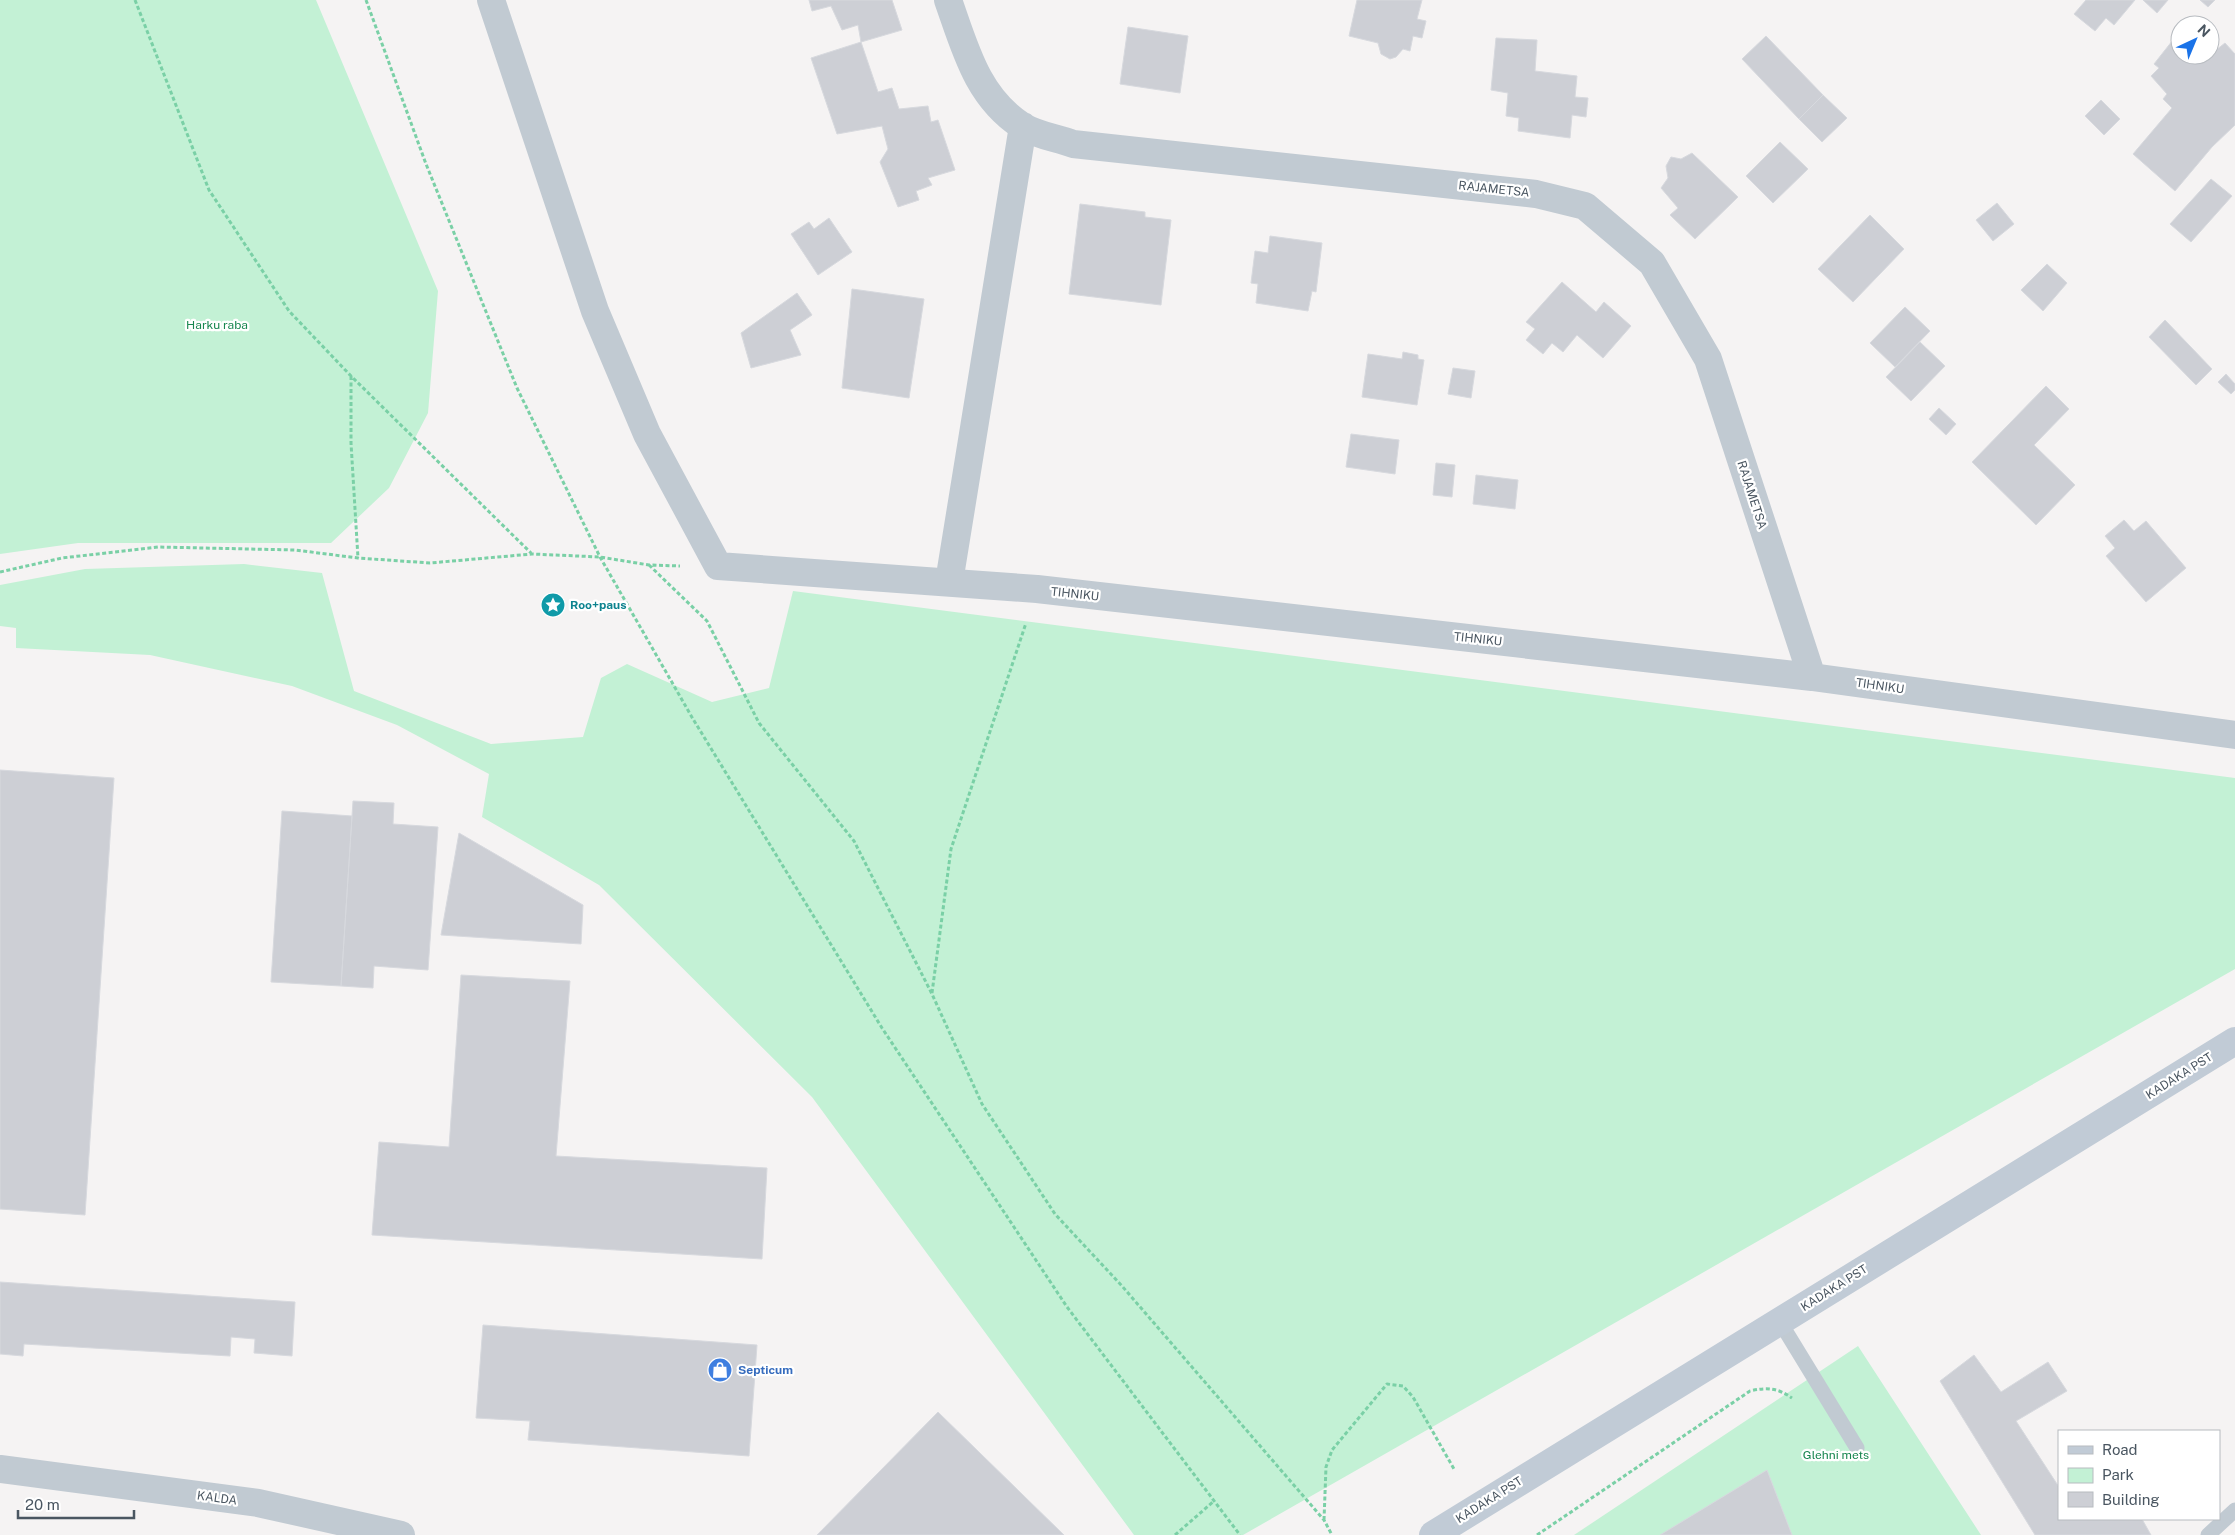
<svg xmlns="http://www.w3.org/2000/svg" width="2235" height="1535" viewBox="0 0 2235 1535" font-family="'Public Sans',sans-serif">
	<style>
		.green { fill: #c3f1d5 }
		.building { fill: #cdcfd5; stroke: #d7d9de }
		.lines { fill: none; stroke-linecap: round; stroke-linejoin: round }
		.path { stroke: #7ad0a6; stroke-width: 3; stroke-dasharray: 4 2.5; stroke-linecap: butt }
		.service { stroke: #c1cad2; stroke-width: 15 }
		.minor { stroke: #c1cad2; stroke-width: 28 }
		.secondary { stroke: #c1cbd6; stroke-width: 28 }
		.labels { text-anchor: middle; stroke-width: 4.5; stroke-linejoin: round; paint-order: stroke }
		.street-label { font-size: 12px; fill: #4a5661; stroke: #fff }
		.park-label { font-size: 12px; fill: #17864f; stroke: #fff }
		.culture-label { font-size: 12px; font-weight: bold; fill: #0d838f; stroke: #fff; text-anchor: start }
		.shop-label { font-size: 12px; font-weight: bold; fill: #366cbe; stroke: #fff; text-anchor: start }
	</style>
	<rect width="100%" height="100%" fill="#f5f3f3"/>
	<path class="green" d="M0 0H316L438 291 428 413 389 488 331 543H78L0 554Z
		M244 564 322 573 354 691 491 744 583 737 601 678 627 664 712 702 769 688 793 591 2235 778V969L1243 1535H1134L812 1097 599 885 482 817 489 774 397 725 292 686 150 655 16 648V628L0 626V585L85 569Z
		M1858 1346 1981 1535H1574Z"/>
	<path class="building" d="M809 0H892L902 30 861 42 858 25 842 30 831 6 812 11Z
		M1357 0H1422L1417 19 1426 21 1422 38 1413 36 1410 51 1403 49 1396 57 1390 59 1381 54 1378 43 1349 36Z
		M2086 0H2135L2114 25 2106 18 2095 31 2074 14Z
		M2143 0H2168L2157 13Z
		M2200 0H2215L2208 7Z
		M1128 27 1188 36 1180 93 1120 84Z
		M2180 31V55H2210V45L2216 50 2225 43 2235 54V125L2212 147 2175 191 2133 154 2172 108 2163 99 2167 94 2151 76 2159 68 2154 64Z
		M1766 36 1823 95 1799 119 1742 59Z
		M1496 38 1537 40 1535 71 1577 76 1575 97 1588 98 1586 117 1572 115 1570 138 1518 131 1519 118 1506 116 1508 93 1491 90Z
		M861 42 878 92 892 88 899 109 928 106 931 122 938 120 955 170 928 178 932 185 916 191 919 200 898 207 880 162 888 149 882 126 837 134 811 58Z
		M1823 95 1847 118 1822 142 1799 119Z
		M2101 100 2120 119 2104 135 2085 116Z
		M1780 142 1808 169 1773 203 1746 176Z
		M1692 153 1738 197 1695 239 1670 215 1678 208 1661 188 1668 178 1666 166 1671 157 1681 159Z
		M2211 179 2232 196 2191 242 2170 224Z
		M1997 203 2014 224 1993 241 1976 220Z
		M1080 204 1145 212V217L1171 220 1161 305 1069 294Z
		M1870 215 1904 249 1853 302 1818 269Z
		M829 218 852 252 818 275 791 234 809 222 814 229Z
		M1270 236 1322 243 1316 292 1312 291 1308 311 1256 303 1258 284 1251 283 1255 251 1268 253Z
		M2047 264 2067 283 2043 311 2021 290Z
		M1562 282 1596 312 1604 302 1631 326 1603 358 1577 335 1563 352 1552 343 1543 354 1526 340 1535 329 1526 322Z
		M852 289 924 299 909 398 842 388Z
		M797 293 812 315 790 330 801 355 751 368 741 333Z
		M1905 307 1930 331 1895 367 1870 343Z
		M2165 320 2212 369 2196 385 2149 337Z
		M1920 342 1945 366 1911 401 1886 377Z
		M1403 352 1418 355V359L1424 360 1417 405 1362 397 1368 354 1402 359Z
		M1453 368 1475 371 1471 398 1448 394Z
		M2226 374 2235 384V390L2231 394 2218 382Z
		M2046 386 2069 409 2034 445 2075 485 2036 525 1972 462Z
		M1939 408 1956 424 1946 435 1929 419Z
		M1351 434 1399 440 1395 474 1346 467Z
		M1436 463 1455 465 1452 497 1433 495Z
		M1476 475 1518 480 1515 509 1473 504Z
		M2124 520 2134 531 2146 521 2186 568 2146 602 2106 556 2115 548 2105 536Z
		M0 770 114 778 85 1215 0 1209Z
		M353 801 394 803 393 824 438 827 428 970 374 966 373 988 341 986Z
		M282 811 352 816 341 986 271 982Z
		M459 833 583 905 581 944 441 935Z
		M461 975 570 981 556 1156 767 1168 762 1259 372 1235 379 1142 449 1147Z
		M0 1282 295 1302 292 1356 254 1353 255 1339 231 1337 230 1356 24 1344 23 1356 0 1354Z
		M483 1325 757 1345 749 1456 528 1440 530 1421 476 1418Z
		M1974 1355 2001 1392 2048 1362 2067 1391 2016 1421 2059 1487V1519H2142L2151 1535H2035L1940 1381Z
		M938 1412 1064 1535H817Z
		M1767 1470 1792 1535H1660Z"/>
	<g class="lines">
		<path class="path" d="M135 0 209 190 289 311 351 376 531 553
			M366 0 426 164 517 388 600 557 693 719 882 1028 1067 1307 1240 1535
			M351 376V443L358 558
			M649 565 707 621 759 723 854 841 932 994 982 1104 1055 1214 1122 1286 1324 1520 1332 1535
			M0 572 62 558 158 547 295 550 358 558 430 563 532 554 600 557 649 565 680 566
			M932 993 951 849 1026 623
			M1324 1520 1326 1467 1332 1450 1387 1384 1403 1386 1413 1397 1454 1469
			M1175 1535 1214 1501
			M1537 1535 1750 1391C1767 1387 1778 1388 1792 1398"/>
		<path class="service" d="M1780 1322 1857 1448
			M2208 1535 2235 1510"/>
		<path class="minor" d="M491 0 595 311 647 434 718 566 1037 589 1812 677 2235 735
			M948 0C965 48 977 97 1022 126 1036 135 1057 138 1073 144L1536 194 1585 206 1652 263 1708 359 1812 677
			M949 582 1023 126
			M0 1469 258 1503 401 1535"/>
		<path class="secondary" d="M1433 1535 2235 1041"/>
	</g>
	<defs>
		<symbol id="sight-disc" viewBox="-11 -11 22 22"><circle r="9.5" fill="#0f9aa8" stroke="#fff"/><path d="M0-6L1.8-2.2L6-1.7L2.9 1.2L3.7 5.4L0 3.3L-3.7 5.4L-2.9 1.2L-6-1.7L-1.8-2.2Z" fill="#fff"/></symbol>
		<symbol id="shop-disc" viewBox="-11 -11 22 22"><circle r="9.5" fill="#3f7fe0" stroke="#fff"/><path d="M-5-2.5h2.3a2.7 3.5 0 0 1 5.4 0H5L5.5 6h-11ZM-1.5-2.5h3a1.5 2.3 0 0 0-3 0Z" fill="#fff"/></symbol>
	</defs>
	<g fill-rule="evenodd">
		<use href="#sight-disc" x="539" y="591" width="28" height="28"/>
		<use href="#shop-disc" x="706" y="1356" width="28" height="28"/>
	</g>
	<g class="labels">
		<g class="street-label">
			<text transform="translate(1494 189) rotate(6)" y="4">RAJAMETSA</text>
			<text transform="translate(1752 495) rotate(72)" y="4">RAJAMETSA</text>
			<text transform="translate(1075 594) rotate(6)" y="4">TIHNIKU</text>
			<text transform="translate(1478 639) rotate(6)" y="4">TIHNIKU</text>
			<text transform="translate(1880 686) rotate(8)" y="4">TIHNIKU</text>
			<text transform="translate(2179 1076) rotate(-32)" y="4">KADAKA PST</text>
			<text transform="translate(1834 1288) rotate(-32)" y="4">KADAKA PST</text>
			<text transform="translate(217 1498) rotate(8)" y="4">KALDA</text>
			<text transform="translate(1489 1500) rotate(-32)" y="4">KADAKA PST</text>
		</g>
		<g class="park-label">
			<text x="217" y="329">Harku raba</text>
			<text x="1836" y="1459">Glehni mets</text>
		</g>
		<g class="culture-label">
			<text x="570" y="609">Roo+paus</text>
		</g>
		<g class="shop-label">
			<text x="738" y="1374">Septicum</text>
		</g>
	</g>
	<rect x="2058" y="1430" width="162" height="90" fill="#ffffff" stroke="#b7bbc0"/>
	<rect x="2068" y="1446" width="25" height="8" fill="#c1cbd6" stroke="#b7bbc0"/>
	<text x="2102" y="1455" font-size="15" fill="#4a5661">Road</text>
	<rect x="2068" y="1468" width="25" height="15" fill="#c3f1d5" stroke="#b7bbc0"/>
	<text x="2102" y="1480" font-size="15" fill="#4a5661">Park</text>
	<rect x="2068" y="1492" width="25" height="15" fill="#cdcfd5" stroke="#b7bbc0"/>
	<text x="2102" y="1505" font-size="15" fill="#4a5661">Building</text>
	<g transform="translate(2195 40) rotate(44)"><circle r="24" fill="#ffffff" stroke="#b7bbc0"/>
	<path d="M0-4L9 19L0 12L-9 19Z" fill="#1a73e8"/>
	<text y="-8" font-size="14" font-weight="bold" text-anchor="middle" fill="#4a5661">N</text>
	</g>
	<path d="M18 1510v8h116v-8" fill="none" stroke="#4a5661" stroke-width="2.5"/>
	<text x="25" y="1510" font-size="15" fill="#4a5661" stroke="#ffffff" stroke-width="4" paint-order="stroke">20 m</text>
</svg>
